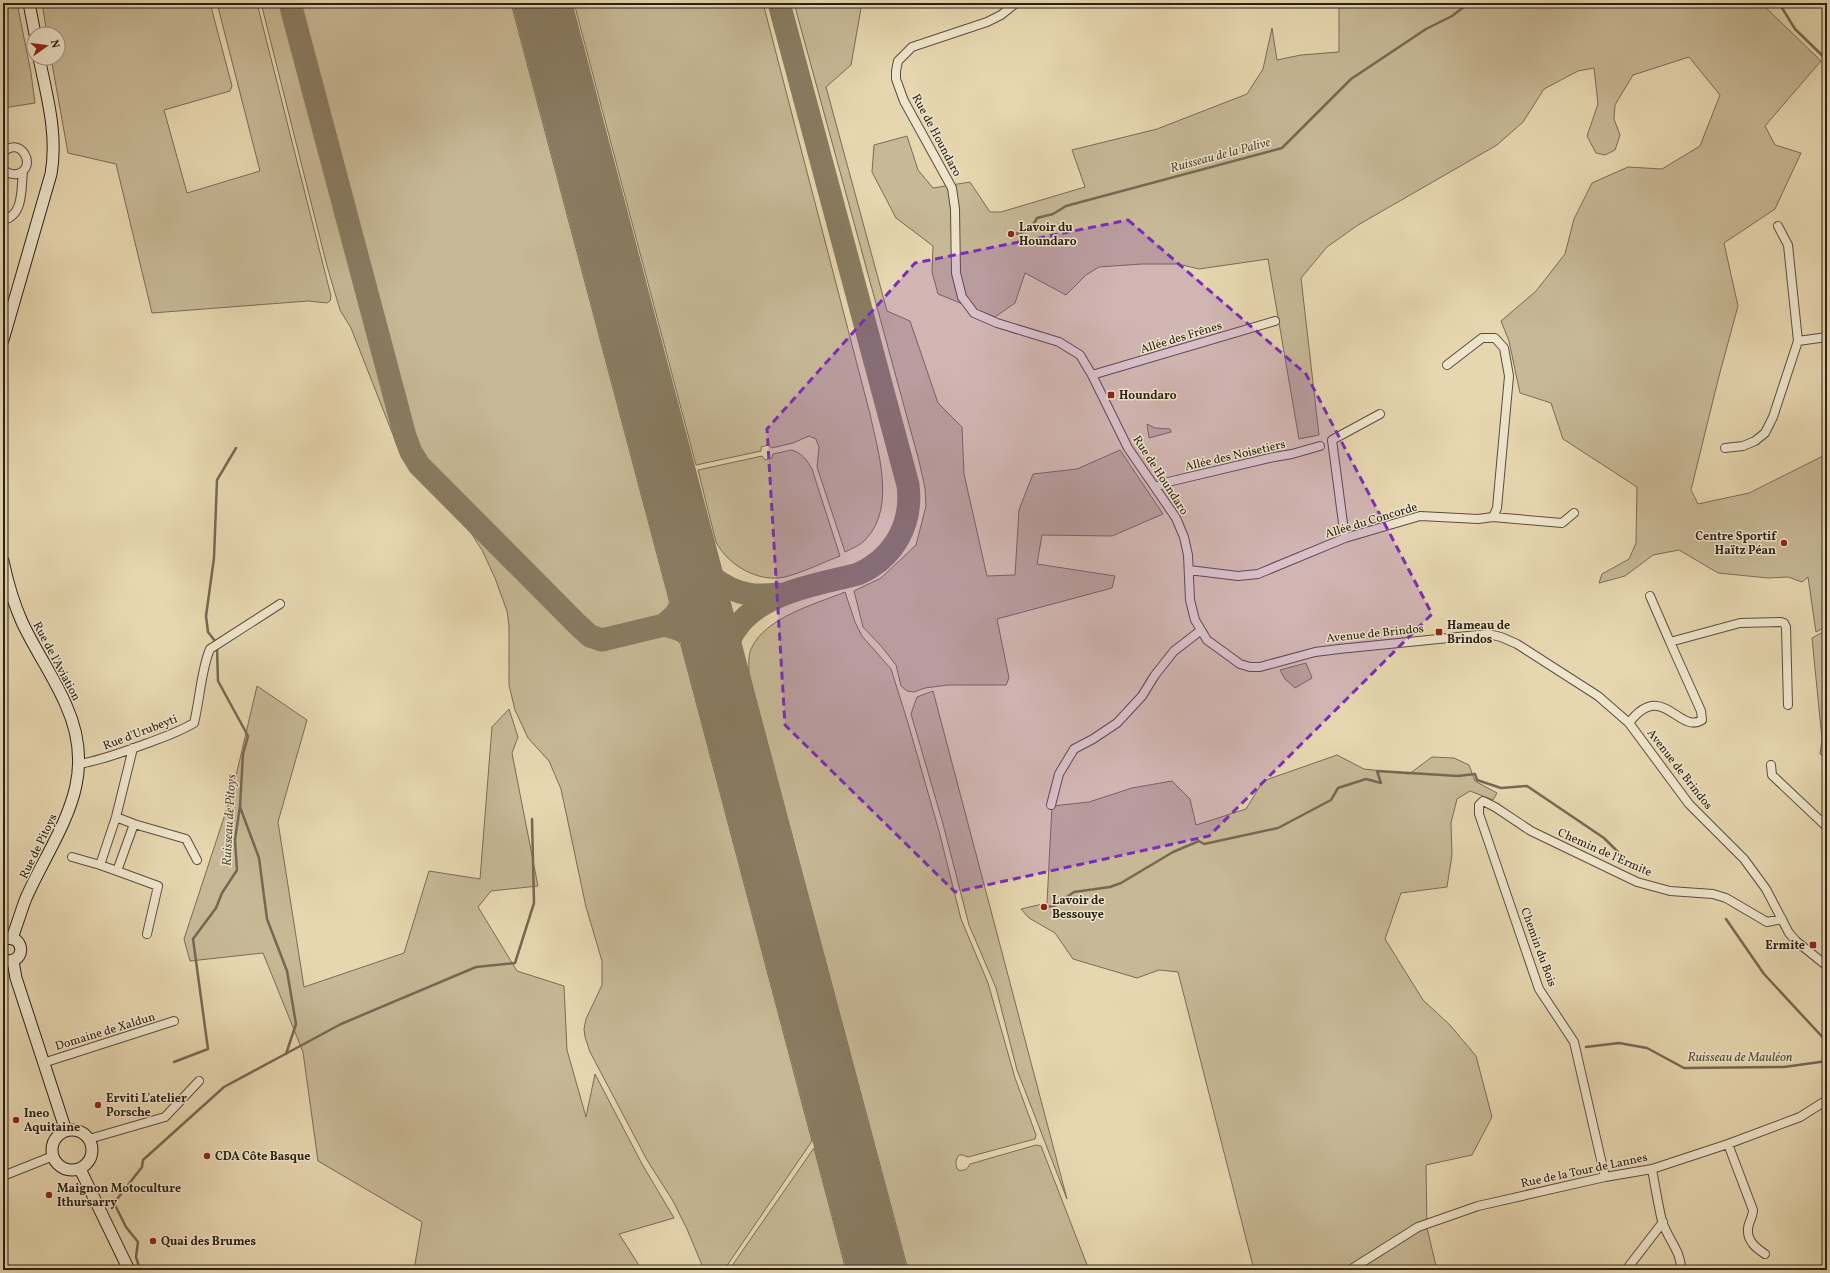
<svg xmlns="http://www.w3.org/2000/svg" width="1830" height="1273" viewBox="0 0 1830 1273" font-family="Vollkorn,serif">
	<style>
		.green { fill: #c7b896; stroke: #796c56 }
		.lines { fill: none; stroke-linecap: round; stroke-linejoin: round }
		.stream { stroke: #756952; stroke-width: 2.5 }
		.taxiway { stroke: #897c62; stroke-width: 23 }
		.runway { stroke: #897c62; stroke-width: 59 }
		.street-casing { stroke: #5a4e3c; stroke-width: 10 }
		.secondary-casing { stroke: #2b2115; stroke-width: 13 }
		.street { stroke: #efe5cc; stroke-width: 8 }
		.secondary { stroke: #efe5cc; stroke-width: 11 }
		.marked { fill: #7b2cbf; fill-opacity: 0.2; stroke: #7b2cbf; stroke-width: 3; stroke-dasharray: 8 5; stroke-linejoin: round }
		.poi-dot { fill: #8f2418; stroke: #efe5cc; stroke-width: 1.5 }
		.labels { text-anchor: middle; stroke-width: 3; stroke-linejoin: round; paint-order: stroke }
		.street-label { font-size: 12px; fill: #2b2115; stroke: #efe5cc }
		.poi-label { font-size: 12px; font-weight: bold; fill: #2b2115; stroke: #efe5cc; text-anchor: start }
		.water-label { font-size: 13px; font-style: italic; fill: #564b39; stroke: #efe5cc }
	</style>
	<rect width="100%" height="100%" fill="#e7d7b0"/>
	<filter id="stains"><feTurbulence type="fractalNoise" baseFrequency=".005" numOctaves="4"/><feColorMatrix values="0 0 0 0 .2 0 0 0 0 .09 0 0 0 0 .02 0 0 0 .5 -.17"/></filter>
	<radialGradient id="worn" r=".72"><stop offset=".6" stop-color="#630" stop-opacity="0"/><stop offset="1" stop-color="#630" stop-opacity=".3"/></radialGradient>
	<path class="green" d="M3 3H17L31 73 35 103 3 108Z
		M42 3H210L232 86 230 91 164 110 187 193 260 171 217 3H257L331 296 330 301 327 303 308 301 152 313 116 164 68 153 51 58H58V34H47Z
		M261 3H286L401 439 404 450 412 462 406 463 399 450 351 328 340 310 327 266Z
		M295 3H511L668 596 671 610 663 619 652 624 609 635H597L589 629 423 462 416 452 407 425Z
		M574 3H763L870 414C878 452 896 507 866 539 861 545 853 548 845 552L817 467 819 447 816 439 809 436 793 443 772 448 768 445 761 447V451L696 465Z
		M794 3H862L851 65 826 87 887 311 910 321 938 403 962 427 964 474 987 576 1015 575 1019 510 1033 474 1077 469 1120 450 1163 514 1112 536 1042 535 1037 564 1115 576 1112 588 997 619 1009 678 1006 685H948L925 688 914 692 907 691 901 686 896 665 882 647 863 627 854 591 881 578 916 545 926 506 925 488 919 461Z
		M1339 3H1761L1821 61 1765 126 1775 145 1801 153 1775 209 1724 243 1738 306 1718 380 1691 490 1698 504 1749 493 1827 454V626L1816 632 1808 577 1802 582 1788 577 1768 578 1718 573 1679 550 1653 555 1625 576 1599 583 1602 574 1629 559 1636 543 1637 487 1563 439 1551 403 1520 393 1509 341 1501 321 1536 291 1565 254 1574 219 1592 183 1628 167 1662 169 1700 146 1720 95 1689 57 1633 75 1615 105 1614 119 1620 135 1615 150 1605 155 1596 153 1587 136 1598 104 1594 68 1578 71 1544 89 1523 122 1497 145 1358 225 1327 247 1301 278 1319 435 1299 439 1268 259 1199 269 1178 264H1142L1099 267 1086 275 1066 295 1025 273 1015 303 995 317 938 294 932 272 933 246 896 218 872 172 874 145 907 136 918 170 933 188 970 182 990 212H1001L1085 187 1072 150 1157 129 1247 94 1263 69 1272 28 1277 60 1301 55 1339 52Z
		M1147 424 1155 428 1170 429 1171 432 1149 438Z
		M791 450C801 452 807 460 812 469L840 556C822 563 804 572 785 577 758 583 728 565 716 542L698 470 762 456 765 460 772 458 773 454Z
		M426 478 577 631C583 637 589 642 598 644 623 649 649 624 673 634L681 645 812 1141 724 1270H704L687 1229 673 1201 647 1160 590 1052 585 1037 584 1029 586 1019 602 985V961L586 907 561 789 549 761 528 738 515 710 509 685V626L507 611 495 578 482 550 469 530 425 486Z
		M845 592 855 622 862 636 891 669 908 723 939 831 961 919 988 983 1015 1078 1036 1135 1035 1139 968 1157 963 1155H959C955 1161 955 1164 958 1170 964 1171 967 1170 970 1164L1036 1145 1041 1146 1089 1270H908L749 674C749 666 748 656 751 649 765 617 816 604 845 592Z
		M1827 630V757L1820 754 1822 739 1812 638Z
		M1306 663 1312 678 1295 688 1285 679 1280 670Z
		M257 686 307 720 278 822 304 987 404 953 429 871 480 879 492 727 509 709 518 737 512 753 538 886 491 891 478 907 517 971 564 986 567 1050 586 1117 595 1074 642 1164 674 1218 619 1234 642 1270H414L422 1222 318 1161 303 1052 263 953 190 961 184 939 232 793Z
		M933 691 1067 1199 1017 1070 996 988 969 925 943 824 911 714 917 697Z
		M1337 755 1364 769 1409 774 1432 757 1454 758 1469 765 1475 781 1497 793 1493 800 1470 791 1457 799 1451 823 1452 855 1447 887 1401 893 1385 939 1423 1000 1450 1025 1476 1056 1492 1117 1472 1155 1426 1165 1427 1228 1437 1270H1254L1178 972 1159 970 1137 978 1073 959 1055 933 1029 918 1021 909 1047 903 1052 806 1089 802 1132 788 1172 781 1190 799 1196 825 1246 809 1263 781Z
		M814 1148 846 1270H729Z"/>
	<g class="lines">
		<path class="stream" d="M1779 3 1795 29 1827 60
			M1011 234C1023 234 1032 229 1037 218L1053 214 1066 206 1282 148 1351 79 1426 29 1452 16 1469 3
			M215 641 208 632 206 616 214 558 217 480 236 448
			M240 807 259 858 267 919 287 971 296 1024 286 1054
			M1047 907 1054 906 1074 892 1110 887 1121 883 1173 852 1199 841 1204 844 1278 828 1331 800 1338 788 1366 779 1381 783 1377 771 1458 776 1475 774 1477 780 1501 788 1527 786 1604 838 1623 857
			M1726 919 1764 974 1827 1042
			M1586 1047 1619 1043 1647 1048 1684 1068 1784 1067 1827 1061
			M174 1062 208 1049 193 939 216 908 222 893 237 870 235 840 240 806 243 754 248 736 218 681 217 648
			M140 1270 136 1257 138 1242 126 1227 114 1203 142 1167 143 1160 224 1087 341 1024 476 967 515 963 534 903 532 819"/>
		<path class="taxiway" d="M290 3 405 436 411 452 419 465 578 625 590 636 602 640 664 625 675 615 688 595 691 581 686 548
			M688 547C699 570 722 589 748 594 758 596 769 595 779 594
			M664 625C700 633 709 648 720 682
			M724 694C724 684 722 673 723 664 731 596 805 588 858 574 894 558 913 524 908 485L779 3"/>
		<path class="runway" d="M542 3 877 1270"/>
		<defs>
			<path id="street" d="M1016 3 1001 15 987 22 912 47 898 61 896 71V79L904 101 952 188 955 209 956 273 962 297 974 313 997 323 1059 342 1080 355 1092 375 1128 448 1176 518 1184 537 1188 555 1190 600 1195 620 1207 640 1240 664 1250 667H1260L1315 652 1339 649 1488 634 1501 637 1517 644 1598 696 1629 723 1689 804 1744 859 1766 889 1789 933 1796 941 1827 966
				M3 153C20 134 39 168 17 174 11 175 7 173 3 169
				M3 220C24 216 21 188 23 171
				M1778 226 1788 245 1798 341
				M1092 375 1275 321
				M1725 448 1743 446 1755 441 1765 433 1773 417 1798 341 1827 337
				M1156 487 1168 482 1274 457 1292 454 1320 446
				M1493 517 1562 523 1574 513
				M1345 538 1332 440 1380 414
				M1189 570 1238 576 1258 574 1345 538 1420 516 1478 519 1493 517 1497 508 1509 376 1504 348 1495 338H1482L1447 365
				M1650 596 1670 642
				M1629 723C1662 679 1679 735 1702 720L1701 711 1670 642 1740 623 1781 622 1784 623 1786 627 1788 705
				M79 764C103 760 125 751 148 743 164 737 179 732 194 723 200 699 201 670 210 649L280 604
				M1771 765 1772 775 1827 827
				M1051 805 1059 774 1074 749 1093 739 1117 723 1142 696 1155 675 1174 651 1200 631
				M116 817 134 824 117 871 100 865 116 817 133 748
				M134 824 186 839 197 860
				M72 857 100 865
				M117 871 158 886 147 934
				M43 1063 174 1021
				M89 1139 165 1117 199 1081
				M1728 1144 1753 1210C1753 1217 1748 1223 1748 1229 1747 1241 1756 1248 1765 1254
				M1652 1169C1655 1186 1658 1204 1662 1221 1667 1238 1682 1252 1681 1270
				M3 1176 53 1156
				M1605 1177 1574 1042 1539 989 1479 814V805L1483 801 1495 807 1531 831 1637 882 1670 891 1713 894 1726 898 1767 922 1782 919
				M1350 1270 1418 1227 1478 1206 1605 1177 1652 1169 1728 1144 1800 1117 1827 1100
				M1626 1270 1663 1222"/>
			<path id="secondary" d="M29 3 35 34
				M3 340 51 174C58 135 47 96 39 58
				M3 561C7 580 14 604 22 622 35 650 54 677 66 705 101 782 56 831 26 898 21 911 17 925 12 938
				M3 940 9 938 16 940C27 950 17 966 3 959
				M13 961 16 978 66 1131
				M52 1150a20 20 0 1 1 40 0a20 20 0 1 1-40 0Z
				M80 1169 129 1270"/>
		</defs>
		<use href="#street" class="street-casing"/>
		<use href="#secondary" class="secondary-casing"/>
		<use href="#street" class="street"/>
		<use href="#secondary" class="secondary"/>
	</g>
	<path class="marked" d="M1128 220 1306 374 1432 614 1209 836 955 892 785 725 767 429 915 263Z"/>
	<g class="poi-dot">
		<circle cx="1011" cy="234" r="4"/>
		<rect x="1107" y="391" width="8" height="8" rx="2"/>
		<circle cx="1784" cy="543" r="4"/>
		<rect x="1435" y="628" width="8" height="8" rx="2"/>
		<circle cx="1044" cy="907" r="4"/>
		<rect x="1809" y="941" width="8" height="8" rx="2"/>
		<circle cx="98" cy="1105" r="4"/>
		<circle cx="16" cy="1120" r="4"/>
		<circle cx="207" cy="1156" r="4"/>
		<circle cx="49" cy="1195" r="4"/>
		<circle cx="153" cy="1241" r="4"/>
	</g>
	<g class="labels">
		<g class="street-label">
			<text transform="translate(937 135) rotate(62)" y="4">Rue de Houndaro</text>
			<text transform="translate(1181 337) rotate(-17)" y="4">Allée des Frênes</text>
			<text transform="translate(1235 455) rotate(-13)" y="4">Allée des Noisetiers</text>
			<text transform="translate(1161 475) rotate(57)" y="4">Rue de Houndaro</text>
			<text transform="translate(1371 520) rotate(-17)" y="4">Allée du Concorde</text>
			<text transform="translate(1375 633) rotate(-6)" y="4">Avenue de Brindos</text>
			<text transform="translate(57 661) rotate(62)" y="4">Rue de l'Aviation</text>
			<text transform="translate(140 732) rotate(-21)" y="4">Rue d'Urubeyti</text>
			<text transform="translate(1680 769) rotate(52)" y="4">Avenue de Brindos</text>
			<text transform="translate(38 846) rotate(-64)" y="4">Rue de Pitoys</text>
			<text transform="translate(1605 852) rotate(24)" y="4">Chemin de l'Ermite</text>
			<text transform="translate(1539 947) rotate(70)" y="4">Chemin du Bois</text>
			<text transform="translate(105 1031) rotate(-17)" y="4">Domaine de Xaldun</text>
			<text transform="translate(1584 1170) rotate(-12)" y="4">Rue de la Tour de Lannes</text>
		</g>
		<g class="poi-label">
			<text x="1019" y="231">Lavoir du<tspan x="1019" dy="14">Houndaro</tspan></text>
			<text x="1119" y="399">Houndaro</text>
			<text x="1776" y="540" text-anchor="end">Centre Sportif<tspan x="1776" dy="14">Haïtz Péan</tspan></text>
			<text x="1447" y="629">Hameau de<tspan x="1447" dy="14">Brindos</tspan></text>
			<text x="1052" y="904">Lavoir de<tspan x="1052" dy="14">Bessouye</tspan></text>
			<text x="1805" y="949" text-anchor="end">Ermite</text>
			<text x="106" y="1102">Erviti L'atelier<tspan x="106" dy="14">Porsche</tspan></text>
			<text x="24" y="1117">Ineo<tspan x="24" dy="14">Aquitaine</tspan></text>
			<text x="215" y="1160">CDA Côte Basque</text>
			<text x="57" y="1192">Maignon Motoculture<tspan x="57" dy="14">Ithursarry</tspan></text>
			<text x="161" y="1245">Quai des Brumes</text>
		</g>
		<g class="water-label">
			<text transform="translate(1220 154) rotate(-15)" y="5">Ruisseau de la Palive</text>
			<text transform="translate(228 820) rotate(-87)" y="5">Ruisseau de Pitoys</text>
			<text x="1740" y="1061">Ruisseau de Mauléon</text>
		</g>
	</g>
	<rect width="1830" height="1273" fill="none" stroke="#e7d7b0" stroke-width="16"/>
	<rect x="4" y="4" width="1822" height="1265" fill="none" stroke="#2b2115" stroke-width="2"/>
	<rect x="8" y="8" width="1814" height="1257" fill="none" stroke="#2b2115"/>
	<g transform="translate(46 46) rotate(76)"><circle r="19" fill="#efe5cc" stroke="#a19783"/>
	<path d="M0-3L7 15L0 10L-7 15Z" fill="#8f2418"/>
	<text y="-6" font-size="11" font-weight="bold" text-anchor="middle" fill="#2b2115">N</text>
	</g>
	<rect width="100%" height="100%" filter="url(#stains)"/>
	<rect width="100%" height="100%" fill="url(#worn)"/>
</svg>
